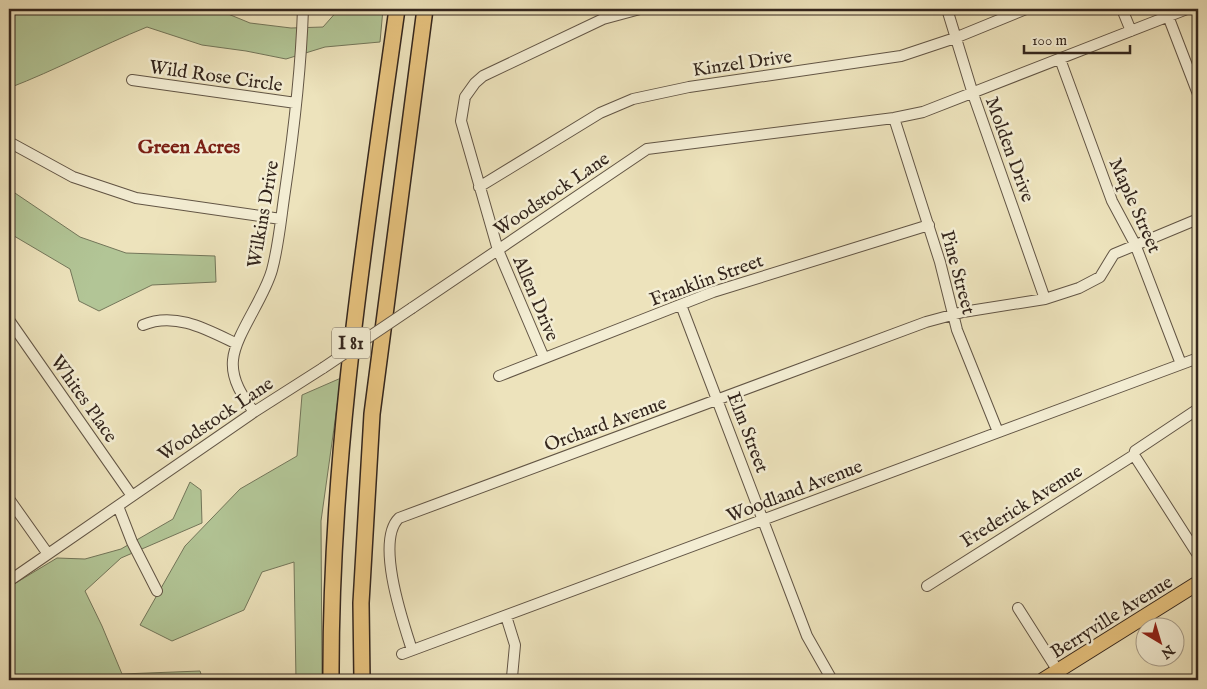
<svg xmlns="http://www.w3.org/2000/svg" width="1207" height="689" viewBox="0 0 1207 689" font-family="'IM FELL English',serif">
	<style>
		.green { fill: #b2c596; stroke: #73765a }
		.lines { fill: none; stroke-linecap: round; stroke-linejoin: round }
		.minor-casing { stroke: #625545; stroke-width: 12 }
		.major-casing { stroke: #34261d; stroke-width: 16 }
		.highway-casing { stroke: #34261d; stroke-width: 18 }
		.minor { stroke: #f3edd3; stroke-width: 10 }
		.major { stroke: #e6c27e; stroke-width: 14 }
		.highway { stroke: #e6c27e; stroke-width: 15 }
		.minor-bridge-casing { stroke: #625545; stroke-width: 12; stroke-linecap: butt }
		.minor-bridge { stroke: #f3edd3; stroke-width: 10 }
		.labels { text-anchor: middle; stroke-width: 5; stroke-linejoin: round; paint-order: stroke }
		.shield { fill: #f3edd3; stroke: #6d6254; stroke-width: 1 }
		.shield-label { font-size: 18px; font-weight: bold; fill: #34261d }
		.street-label { font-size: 19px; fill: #34261d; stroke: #f3edd3 }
		.neighbourhood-label { font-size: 20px; font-weight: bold; fill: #7a1f14; stroke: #f3edd3 }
	</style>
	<rect width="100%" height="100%" fill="#ede3bc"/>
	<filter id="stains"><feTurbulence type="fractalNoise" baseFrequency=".004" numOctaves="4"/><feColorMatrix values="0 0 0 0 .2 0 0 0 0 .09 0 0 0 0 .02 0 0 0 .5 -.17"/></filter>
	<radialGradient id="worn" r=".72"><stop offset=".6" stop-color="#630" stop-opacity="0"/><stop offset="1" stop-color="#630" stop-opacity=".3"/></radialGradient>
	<path class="green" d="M24 9H216L250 23 291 28 323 27 339 9H383L380 42 325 47 286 59 246 51 202 45 147 27C100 46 56 70 9 88V19Z
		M9 189 80 237 126 253 215 256 216 282 152 285 99 311 79 301 70 269 9 233Z
		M341 378 321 521 322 680H296L294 562 262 572 244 610 172 641 140 625 185 546 240 489 297 456 302 395Z
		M190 482 201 490 202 523 121 558 85 591 102 626 122 674 200 671 203 680H9V587L57 558 85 559 121 549 173 519Z"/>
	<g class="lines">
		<defs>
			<path id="minor" d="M947 9 973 94 1045 299
				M1122 9 1131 31
				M1168 16 1198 94
				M1060 59 1112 201 1135 244 1181 364
				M132 80 296 103
				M894 118 940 262 957 330 998 432
				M9 142 73 177 136 198 281 219
				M479 187 600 113 633 99 689 87 901 56 955 38 1026 9
				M681 305 807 636 832 680
				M412 308 647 149 894 118 923 112 1187 9
				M9 320 132 496
				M143 325C175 311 208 330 237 344
				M544 358 498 250 461 121 465 97 475 83 483 76 603 19 640 9
				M499 376 713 292 929 225
				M1198 409 1135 451 1134 455 1198 555
				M254 412C243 397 231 380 233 360 235 335 264 299 272 270 279 244 281 217 285 191 294 130 301 70 303 9
				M9 499 48 554
				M118 506 132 542 157 591
				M9 581 254 412 323 368
				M927 586 1134 455
				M1018 608 1058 671
				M506 616 515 645 512 677
				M412 650C403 622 375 541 399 518L926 322 963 312 1045 299 1079 288 1100 277 1114 254 1198 219
				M402 654 1198 358"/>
			<path id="major" d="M1043 680 1198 583"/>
			<path id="highway" d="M331 680C330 454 366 232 397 9
				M362 680 361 603 372 414 425 9"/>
		</defs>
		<use href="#minor" class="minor-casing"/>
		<use href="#major" class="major-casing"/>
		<use href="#highway" class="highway-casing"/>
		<use href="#minor" class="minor"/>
		<use href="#major" class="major"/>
		<use href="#highway" class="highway"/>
		<defs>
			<path id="minor-bridge" d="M323 368 412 308"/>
		</defs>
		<use href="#minor-bridge" class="minor-bridge-casing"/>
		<use href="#minor-bridge" class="minor-bridge"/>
	</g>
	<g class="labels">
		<rect class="shield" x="332" y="327.5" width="38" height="31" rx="4"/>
		<g class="shield-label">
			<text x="351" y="349">I 81</text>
		</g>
		<g class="street-label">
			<text transform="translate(742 62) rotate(-8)" y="7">Kinzel Drive</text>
			<text transform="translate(216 75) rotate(8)" y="7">Wild Rose Circle</text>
			<text transform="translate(1011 149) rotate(70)" y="7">Molden Drive</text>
			<text transform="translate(551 193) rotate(-34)" y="7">Woodstock Lane</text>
			<text transform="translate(1136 205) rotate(66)" y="7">Maple Street</text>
			<text transform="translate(262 214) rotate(-80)" y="7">Wilkins Drive</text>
			<text transform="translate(959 272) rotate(75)" y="7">Pine Street</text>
			<text transform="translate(706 279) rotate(-20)" y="7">Franklin Street</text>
			<text transform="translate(537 298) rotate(67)" y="7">Allen Drive</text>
			<text transform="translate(85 398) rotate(55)" y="7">Whites Place</text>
			<text transform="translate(215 418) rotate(-34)" y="7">Woodstock Lane</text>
			<text transform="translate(605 423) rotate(-20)" y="7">Orchard Avenue</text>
			<text transform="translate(749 432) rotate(69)" y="7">Elm Street</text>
			<text transform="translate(794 490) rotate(-21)" y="7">Woodland Avenue</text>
			<text transform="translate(1021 505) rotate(-32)" y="7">Frederick Avenue</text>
			<text transform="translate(1111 616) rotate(-32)" y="7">Berryville Avenue</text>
		</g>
		<g class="neighbourhood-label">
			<text x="189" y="153">Green Acres</text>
		</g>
	</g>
	<rect width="1207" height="689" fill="none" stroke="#ede3bc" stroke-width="30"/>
	<rect x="10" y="10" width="1187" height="669" fill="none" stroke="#34261d" stroke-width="2.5"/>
	<rect x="15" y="15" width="1177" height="659" fill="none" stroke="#34261d"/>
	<g transform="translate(1160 642) rotate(142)"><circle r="24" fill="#f3edd3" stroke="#a79d8a"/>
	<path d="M0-4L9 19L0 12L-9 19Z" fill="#8f2418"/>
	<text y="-8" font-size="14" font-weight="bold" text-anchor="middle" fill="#34261d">N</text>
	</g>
	<path d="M1024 45v8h106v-8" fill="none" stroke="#34261d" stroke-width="2.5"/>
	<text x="1032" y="45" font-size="15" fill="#34261d" stroke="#f3edd3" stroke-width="4" paint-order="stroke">100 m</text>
	<rect width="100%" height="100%" filter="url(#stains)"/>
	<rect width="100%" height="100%" fill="url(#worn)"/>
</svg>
